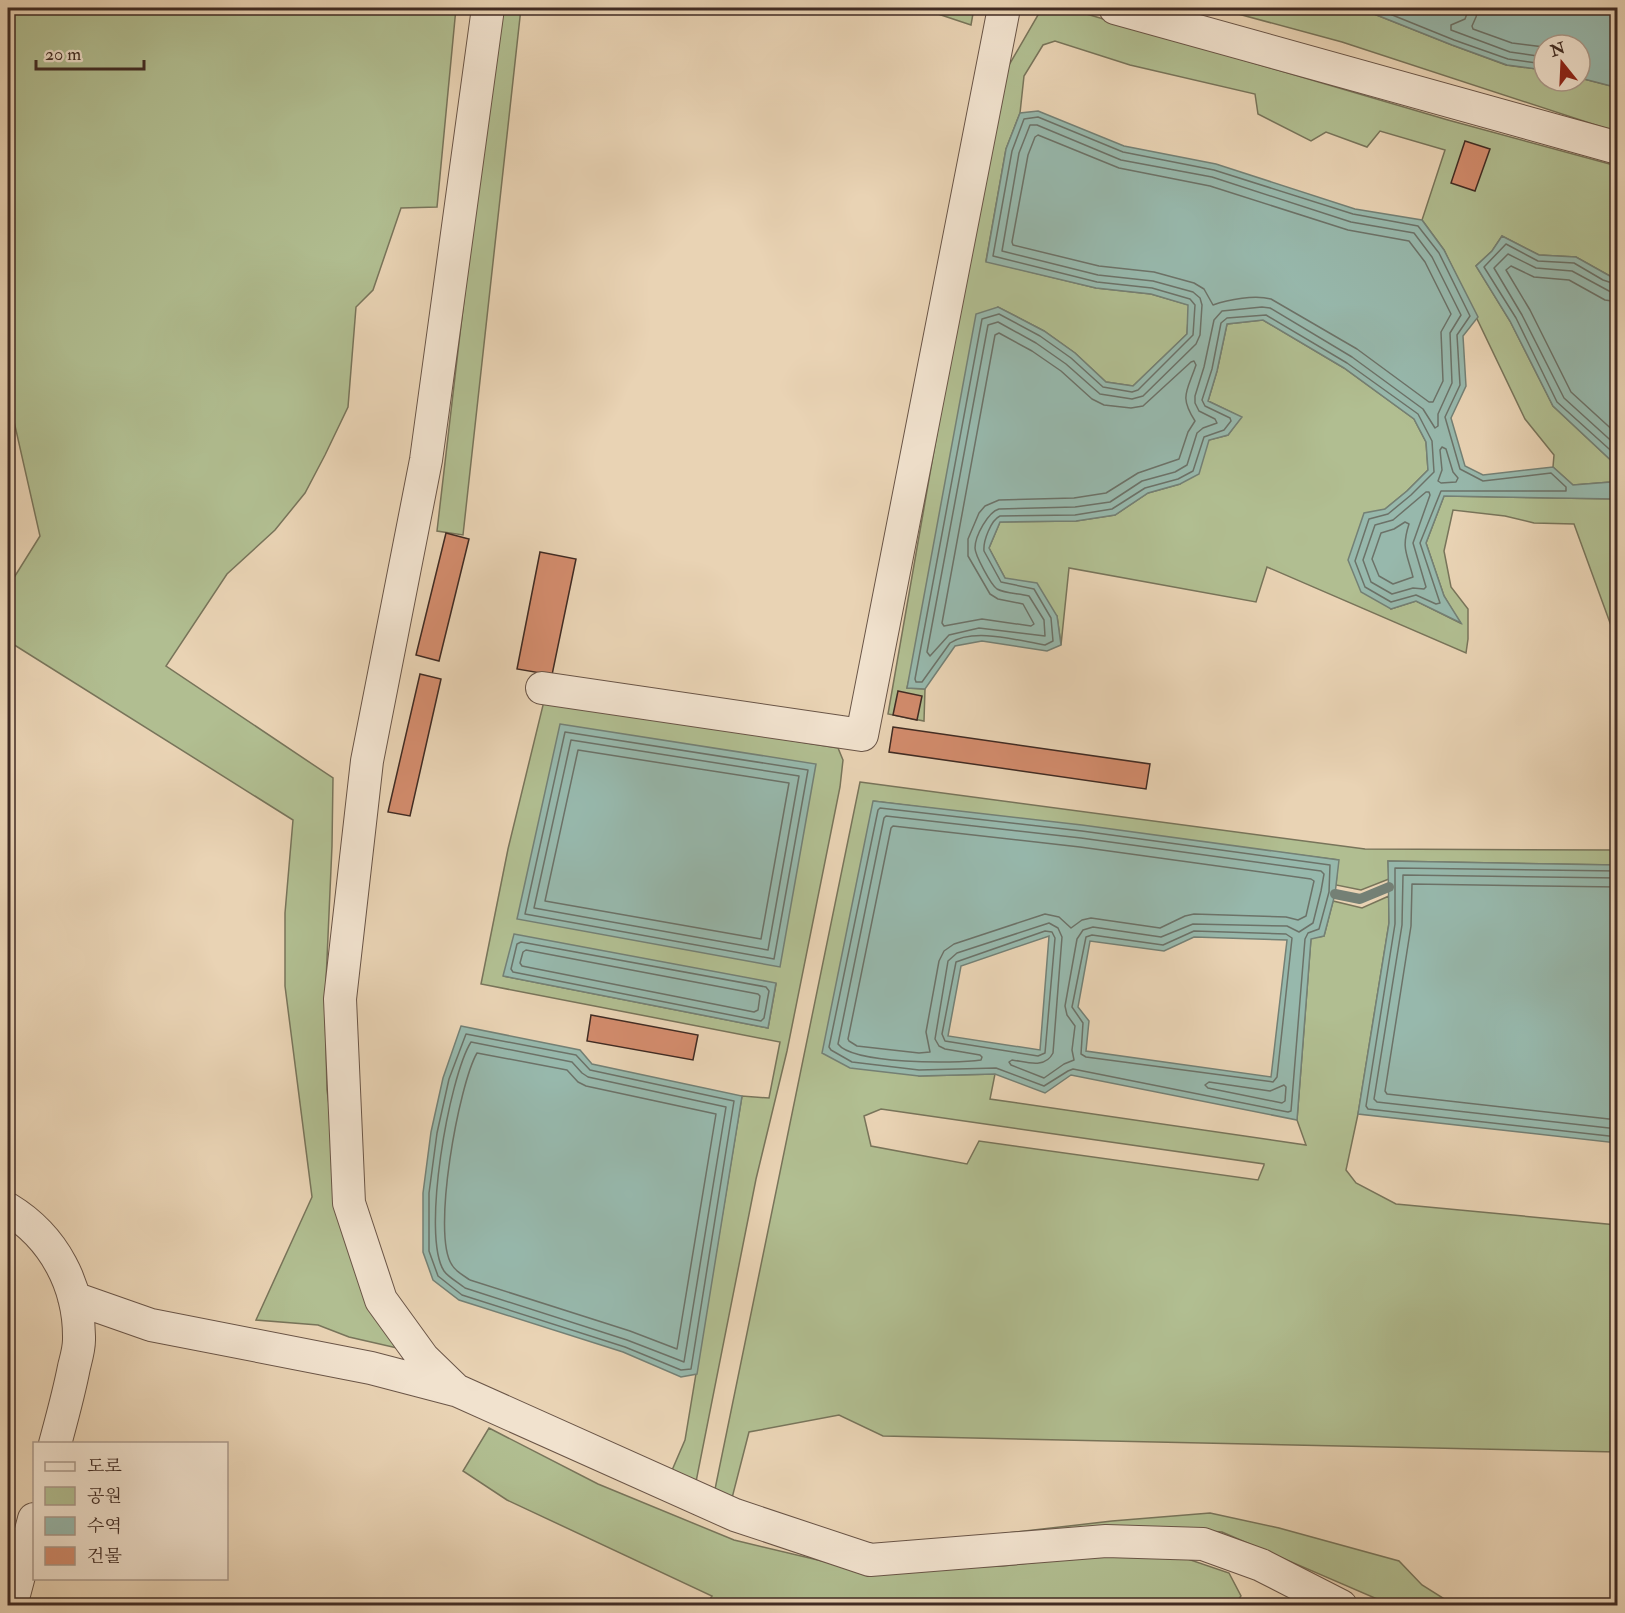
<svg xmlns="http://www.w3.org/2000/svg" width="1625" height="1613" viewBox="0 0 1625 1613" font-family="'IM FELL Double Pica','Noto Serif KR',serif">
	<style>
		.green { fill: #b1be91; stroke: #78745a; stroke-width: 1.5; fill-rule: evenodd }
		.water { fill: #97b8ac; stroke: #748075; stroke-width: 1.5; fill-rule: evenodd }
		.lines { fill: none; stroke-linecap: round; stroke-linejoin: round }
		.shore { stroke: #6c7268; stroke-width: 1.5 }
		.stream { stroke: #748075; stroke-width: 10 }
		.building { fill: #d38c6d; stroke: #402b23; stroke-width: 1.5 }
		.minor-casing { stroke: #6a5547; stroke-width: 34 }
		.minor { stroke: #f1e2ce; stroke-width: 32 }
	</style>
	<rect width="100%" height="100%" fill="#e9d3b4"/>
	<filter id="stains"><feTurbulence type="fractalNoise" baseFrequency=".00333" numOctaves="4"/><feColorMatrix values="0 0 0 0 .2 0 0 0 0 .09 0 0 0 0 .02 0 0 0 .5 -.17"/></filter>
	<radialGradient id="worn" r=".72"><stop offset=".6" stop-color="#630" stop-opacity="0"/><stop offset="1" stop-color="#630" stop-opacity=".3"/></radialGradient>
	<path class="green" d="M8 8H456L437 207 401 208 373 290 356 307 348 407 325 455 305 493 275 530 227 574 166 666 333 778 332 846 325 1004 327 1090 335 1150 397 1348 349 1337 318 1325 256 1320 312 1197 285 986V913L293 820 8 641V583L10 584 40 536 8 395Z
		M498 8H521L463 535 437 531Z
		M920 8H974L971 25Z
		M1042 8H1066L1448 120 1617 166V280L1576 257 1539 255 1502 236 1492 251 1476 266 1510 321 1553 406 1617 466 1611 482 1573 485 1553 467 1554 455 1525 419 1444 250 1422 220 1445 150 1380 131 1367 147 1326 132 1311 141 1258 114 1255 94 1130 65 1055 41 1043 45 1024 76 1020 113 1006 149 986 261 1096 288 1151 294 1189 305 1187 334 1133 386 1106 382 1075 353 1044 331 998 307 907 688 925 689 924 721 888 714 998 84Z
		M1216 8H1359L1452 45 1506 65 1544 70V81H1580V78L1611 86 1617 94V132L1342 42Z
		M1263 320 1344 368 1414 419 1426 442 1428 470 1407 491 1385 509 1391 609 1416 601 1460 623 1444 596 1426 543 1444 496 1617 499V642L1574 524 1534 523 1505 516 1453 510 1444 551 1451 587 1468 609V639L1466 653 1267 567 1256 602 1069 568 1061 645 1057 616 1005 578 989 548 1000 522 1076 521 1115 515 1148 493 1180 484 1209 440 1228 435 1241 417 1208 401 1217 371 1227 324Z
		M544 701 838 748 843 760 840 787 787 1051 756 1179 695 1487 670 1475 685 1440 742 1096 769 1098 780 1042 481 984 508 849ZM503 976 776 984 768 1028Z
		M860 782 1365 849 1617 850V865L1388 861 1389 879 1361 890 1336 885 1338 860 874 801 919 1076 995 1074 990 1099 1306 1145 1297 1120 1311 938 1324 936 1333 901 1362 908 1389 896V923L1358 1114 1346 1170 1356 1183 1396 1204 1617 1225V1452L883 1436 839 1415 749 1432 731 1502 714 1494ZM881 1109 1264 1164V1165L1258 1180 979 1141 967 1164 871 1146 864 1116Z
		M489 1428 598 1484 734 1540 864 1571 1003 1566 1110 1554 1176 1555 1229 1573 1241 1596 1233 1606 706 1605 712 1596 507 1500 463 1471Z
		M1210 1513 1279 1528 1399 1561 1422 1585 1454 1605H1391L1222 1532 1163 1528 939 1541 1112 1521Z"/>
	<path class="water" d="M1359 8H1444L1447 12 1467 8H1617V84L1611 86 1580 78V45H1544V70L1507 65 1452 45Z
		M1038 111 1124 146 1216 164 1355 209 1422 220 1444 250 1478 317 1463 336 1466 386 1451 418 1465 466 1483 475 1553 467 1573 485 1611 482 1617 466V499L1444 496 1426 543 1444 596 1461 623 1416 601 1391 609 1361 592 1348 560 1364 513 1385 509 1407 491 1428 470 1426 442 1414 419 1344 368 1263 320 1227 324 1217 371 1208 401 1242 417 1228 435 1209 440 1199 474 1180 484 1148 493 1115 515 1076 521 1000 522 989 548 1005 578 1037 583 1057 616 1061 645 1047 651 982 641 955 646 925 689 907 688 976 314 998 307 1044 331 1075 353 1106 382 1133 386 1187 334 1188 305 1151 294 1096 288 986 262 1006 149 1020 113Z
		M1502 236 1539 255 1576 257 1617 280V466L1553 406 1510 321 1476 266 1492 251Z
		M560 724 816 764 780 967 517 919Z
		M873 801 1082 825 1339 860 1335 894 1324 936 1311 939 1297 1120 1071 1075 1045 1093 995 1074 919 1076 850 1068 822 1053ZM1049 936 1040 1050 948 1036 961 966ZM1194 937 1287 940 1271 1077 1086 1051 1089 1021 1078 1007 1090 941 1164 951Z
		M1388 861 1617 865V1143L1358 1114 1389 923Z
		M514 934 776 983 768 1028 503 976Z
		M461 1026 580 1050 592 1064 742 1096 697 1374 681 1377 623 1352 459 1300 433 1280 423 1252V1193L431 1132 443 1078Z"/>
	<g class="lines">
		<path class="shore" d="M1375 8 1454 40 1508 59 1544 64
			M1469 8 1465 19 1451 25V30L1510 52 1544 57
			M1478 8 1476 17 1472 26 1473 29 1512 43 1544 47
			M1038 117 1123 152 1214 170 1353 214 1418 226 1439 253 1470 316 1457 335 1460 385 1445 417 1460 469 1483 481 1551 473 1566 487V491H1441L1420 543 1440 603 1436 604 1416 595 1391 602 1365 587 1355 561 1369 519 1388 514 1411 495 1434 472 1432 441 1418 414 1347 363 1266 315 1227 318 1221 323 1212 369 1202 400 1205 406 1230 418 1231 421 1224 430 1204 437 1193 471 1178 479 1145 488 1112 509 1075 515 1000 516C991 520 983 541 984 551L1001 582 1034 589 1051 618 1053 641 1045 645C1019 641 974 627 950 643L922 682H916L915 679 982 319 999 314 1040 336 1071 358 1103 387 1132 392 1138 390 1193 335 1195 305 1190 299 1152 288 1097 282 993 256 1012 151 1024 119Z
			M1030 125H1037L1121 160 1212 177 1351 222 1414 233 1432 257 1461 315 1450 333 1452 383 1438 414V426L1435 428 1423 409 1352 357 1270 308 1262 307 1222 311 1214 320 1204 367 1195 396V403L1199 411 1215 419 1217 423 1203 428 1197 433 1187 465 1175 472 1142 481 1110 502 1075 507 999 509C988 512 975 536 975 548 975 555 991 585 997 589 1006 594 1020 593 1029 596L1044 620 1045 636 979 628 949 635 930 656 927 652 988 325 998 322 1036 343 1066 364 1100 394 1132 399 1143 396 1196 344 1200 335 1202 305 1200 298 1193 292 1153 281 1098 275 1002 251 1019 153Z
			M1038 135 1119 168 1210 186 1348 230 1409 241 1425 262 1451 314 1441 332 1443 381 1433 402H1429L1357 349 1271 299C1255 295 1229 299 1213 305L1204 289 1194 283 1154 272 1099 266 1013 245 1012 242 1028 155 1035 137Z
			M1618 285 1603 280 1574 263 1538 261 1506 244 1484 267 1516 318 1557 402 1618 457
			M1618 293 1609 291 1572 271 1536 268 1508 254 1494 268 1522 315 1564 398 1618 447
			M1618 302 1605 300 1569 280 1534 277 1511 266 1506 270 1530 310 1571 392 1618 435
			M999 333 1032 351 1061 371 1092 399 1104 405 1131 408 1143 406 1191 362 1194 361 1196 365C1187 392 1179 396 1195 421L1188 432 1179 459 1138 473 1106 493 1074 498 999 500 985 506 979 513 968 539V556L990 594 998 599 1023 604 1034 624 1031 626 982 619 944 626 942 623 995 335Z
			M1442 447 1446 449 1453 472 1458 478 1456 482 1441 483 1438 481 1442 470 1440 450Z
			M1426 492H1429L1430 495 1413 543 1426 587 1424 589 1413 588 1392 594 1371 582 1363 560 1375 525 1393 520Z
			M1405 522 1409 524C1401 549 1407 553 1413 577L1393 584 1379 576 1372 559 1381 533 1394 529Z
			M565 732 808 770 774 959 525 914Z
			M571 740 799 776 768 950 534 908Z
			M578 750 789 783 761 939 545 901Z
			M880 808 1082 831 1330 865 1329 892 1319 929 1308 933 1305 939 1291 1111 1288 1112 1073 1069 1068 1071 1044 1086 996 1068 919 1070 852 1062 831 1050 829 1047 878 810Z
			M886 816 1081 838 1321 871 1324 874 1321 891 1313 923 1299 932 1287 926 1193 924 1161 937 1093 927 1083 930 1077 939 1065 1006 1067 1015 1075 1026 1072 1050 1074 1060 1064 1064 1044 1078 1011 1065 1009 1062 1012 1060C1027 1062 1045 1069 1053 1053L1062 937 1058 928 1049 923 957 953 948 961 935 1039 939 1046 945 1049 980 1055 982 1057 981 1060C954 1064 853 1064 838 1044L884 818Z
			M893 826 1080 847 1311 879 1314 881 1306 916 1298 920 1286 917 1194 914 1185 916 1160 928 1091 918 1082 920 1071 928 1059 917 1045 914 954 944 944 951 939 961 926 1032 930 1052 919 1053 857 1046 849 1041 848 1039 891 828Z
			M1618 871 1395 868V924L1366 1106 1368 1109 1618 1137
			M1618 878 1403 875 1402 925 1374 1099 1377 1102 1618 1129
			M1618 887 1412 884 1411 926 1385 1091 1387 1094 1618 1120
			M1045 931 1052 932 1055 938 1045 1053 1038 1056 945 1041 942 1034 956 962Z
			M1194 931 1286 934 1292 938 1277 1077 1273 1082 1086 1057 1081 1054 1083 1023 1072 1007 1086 937 1092 935 1163 945Z
			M521 942 766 987 769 991 764 1018 761 1021 513 972 511 969 517 944Z
			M526 950 758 994 760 996 758 1010 754 1012 522 966 520 963 523 952Z
			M466 1034 576 1055 590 1070 734 1101 691 1369 681 1370 625 1347 462 1295 438 1276 429 1251V1193L437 1133 449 1079Z
			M471 1042 572 1062 582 1073 588 1077 726 1107 684 1362 627 1340 465 1288C459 1283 448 1277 444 1271 421 1236 449 1077 471 1042Z
			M477 1053 567 1070 578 1082 586 1086 716 1114 677 1349 630 1331 470 1280C464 1276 455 1271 452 1265 431 1235 459 1084 477 1053Z
			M1209 1082 1270 1091 1284 1085 1286 1087 1285 1101 1282 1103 1208 1088 1205 1085Z"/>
		<path class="stream" d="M1335 894 1360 899 1389 887"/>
	</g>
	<path class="building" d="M1465 141 1490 149 1475 191 1451 183Z
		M446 533 469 539 439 661 416 655Z
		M540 552 576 559 552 675 517 669Z
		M420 674 441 679 410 816 388 812Z
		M898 691 922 696 917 720 893 715Z
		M893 727 1150 764 1146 789 889 752Z
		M591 1015 698 1035 693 1060 587 1041Z"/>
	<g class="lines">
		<defs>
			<path id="minor" d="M488 8 426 460 367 761 340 999 349 1203 381 1300 423 1358 456 1390 735 1515 870 1560 1106 1541 1203 1544 1261 1565 1341 1606
				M1115 8 1618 148
				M542 688 862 735 1004 8
				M8 1209C54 1237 80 1286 79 1340 79 1349 76 1359 74 1367 69 1393 62 1418 55 1444
				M74 1298 151 1325 371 1368 455 1390
				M11 1606 34 1519"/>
		</defs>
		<use href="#minor" class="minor-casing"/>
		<use href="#minor" class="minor"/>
	</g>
	<rect width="1625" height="1613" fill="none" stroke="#e9d3b4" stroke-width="30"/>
	<rect x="9" y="9" width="1607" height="1595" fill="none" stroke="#402b23" stroke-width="3"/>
	<rect x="15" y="15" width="1595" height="1583" fill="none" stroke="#402b23" stroke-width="1.5"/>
	<rect x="33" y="1442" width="195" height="138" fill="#f1e2ce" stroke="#aa998a" stroke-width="1.5"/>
	<rect x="45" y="1462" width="30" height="9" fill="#f1e2ce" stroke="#aa998a" stroke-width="1.5"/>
	<text x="87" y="1472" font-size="18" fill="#402b23">도로</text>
	<rect x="45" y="1487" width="30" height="18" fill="#b1be91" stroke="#aa998a" stroke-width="1.5"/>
	<text x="87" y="1502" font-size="18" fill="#402b23">공원</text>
	<rect x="45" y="1517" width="30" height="18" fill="#97b8ac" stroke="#aa998a" stroke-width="1.5"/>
	<text x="87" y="1532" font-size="18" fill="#402b23">수역</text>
	<rect x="45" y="1547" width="30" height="18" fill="#d38c6d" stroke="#aa998a" stroke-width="1.5"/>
	<text x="87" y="1562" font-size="18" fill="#402b23">건물</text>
	<g transform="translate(1562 63) rotate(342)"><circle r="28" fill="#f1e2ce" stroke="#aa998a" stroke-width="1.5"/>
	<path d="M0-4.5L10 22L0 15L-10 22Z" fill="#8f2418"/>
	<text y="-9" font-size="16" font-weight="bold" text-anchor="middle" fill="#402b23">N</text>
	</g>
	<path d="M36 60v9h108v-9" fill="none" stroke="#402b23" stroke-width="3"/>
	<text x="45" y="60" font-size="18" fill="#402b23" stroke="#f1e2ce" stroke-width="4.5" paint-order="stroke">20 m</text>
	<rect width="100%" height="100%" filter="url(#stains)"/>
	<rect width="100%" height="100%" fill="url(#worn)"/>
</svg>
